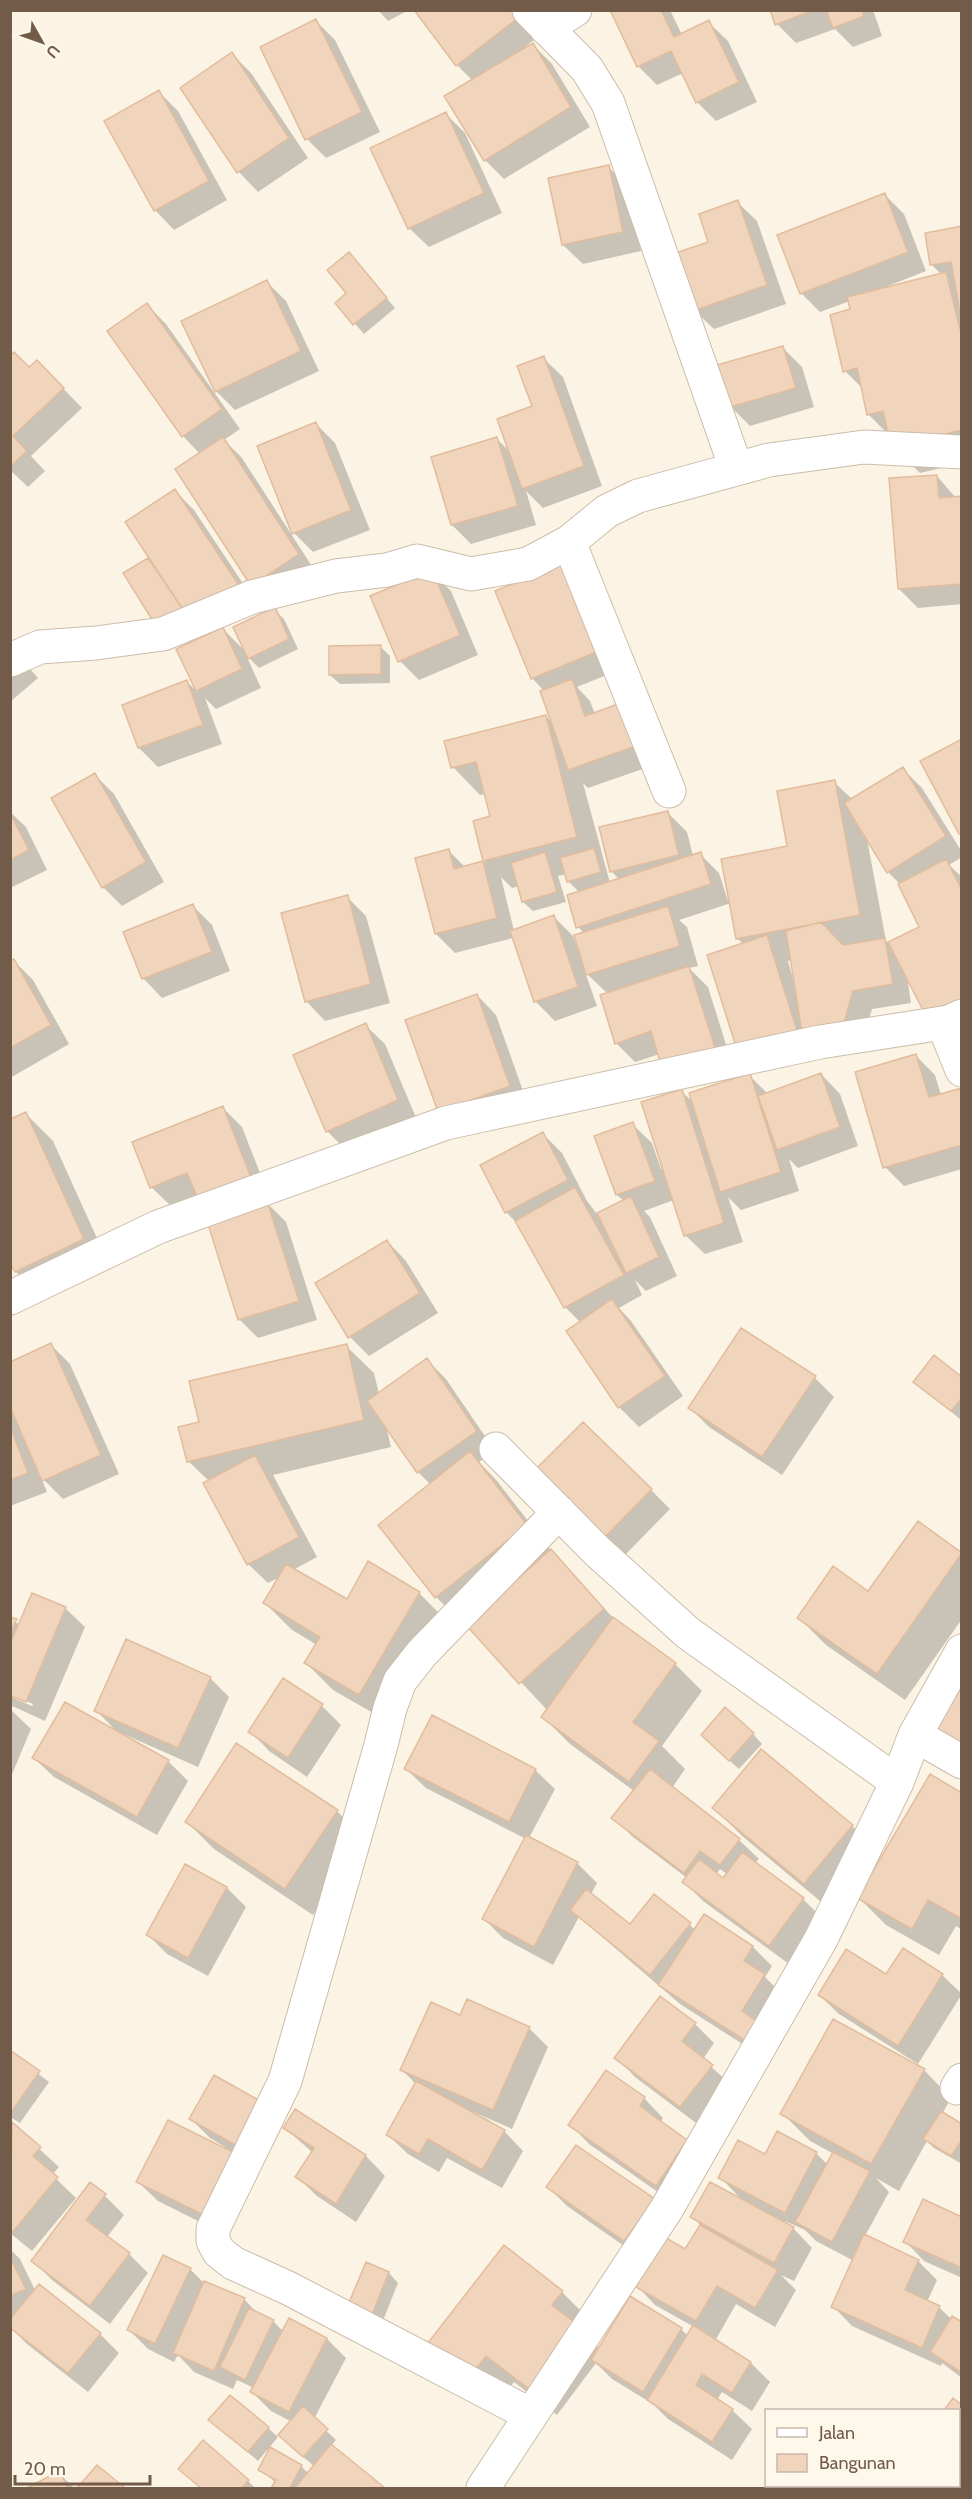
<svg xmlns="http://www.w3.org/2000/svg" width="972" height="2499" viewBox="0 0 972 2499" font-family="Cabin,sans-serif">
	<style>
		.shadow { fill: #0003; fill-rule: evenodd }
		.building { fill: #f0d4bc; stroke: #e2bc9d; stroke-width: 1.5 }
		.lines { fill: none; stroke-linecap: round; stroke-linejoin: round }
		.minor-casing { stroke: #ccbcab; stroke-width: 35 }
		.minor { stroke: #fff; stroke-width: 33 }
	</style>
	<rect width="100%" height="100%" fill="#fbf4e4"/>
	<path class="shadow" d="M378 10H409L388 21Z
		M521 10 540 35 524 48 525 50 533 45 552 64 590 127 504 179 485 160 473 81 457 65Z
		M612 10H670L682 35 708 22 728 41 757 102 716 121 697 102 683 73 657 85 638 66Z
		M772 10H873L882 36 853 47 835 29 796 43 777 24Z
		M316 21 335 40 380 132 326 158 307 139Z
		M232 54 251 73 308 158 258 192 239 172 182 88Z
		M159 92 178 111 227 200 174 230 155 210 106 122Z
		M446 114 465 133 502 213 429 247 409 228Z
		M608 167 628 186 641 251 583 264 563 245Z
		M885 195 904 214 926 271 888 286V288L942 275 931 264 962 228V463L920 473 893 446 890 436 868 414 863 389 845 371 852 310 850 301 820 312 801 293Z
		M737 202 757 221 786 304 714 329 694 310Z
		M358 264 395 308 364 334 337 303 348 293Z
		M267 282 286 301 319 371 235 410 216 391Z
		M147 305 166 324 240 429 224 440 242 458 317 574 271 604 200 454 183 436Z
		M783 348 802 367 814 407 750 426 731 407Z
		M10 358 56 381 82 408 31 456 45 471 28 487 10 470Z
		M543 358 563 377 602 486 543 508 526 491 536 525 471 544 452 525 497 439 510 452 534 407Z
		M316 424 335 443 370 530 313 552 294 533Z
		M937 476 956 498 962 497V604L918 608 899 589Z
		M174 490 194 510 256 603 221 627 245 651 274 609 284 619 298 649 259 668 246 655 261 688 216 709 205 698 222 744 158 767 139 748 187 682 198 692 178 650 208 635 198 626 172 642 148 559 154 563Z
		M565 564 619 670 577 687 590 701 595 714 621 704 654 765 588 788 583 783 610 883 620 880 612 872 601 828 667 812 687 832 693 856 700 854 719 873 728 901 730 900 789 847 834 782 853 800 903 769 922 788 962 852V857L949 865 962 877V1041L907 976 911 1003 872 1009 860 1052 836 1056 822 1046 759 1071 743 944 737 938 731 903 679 920 687 927 698 966 689 968 708 987 734 1070 660 1054 635 1062 616 1043 608 994 585 972 597 1006 555 1021 536 1002 513 938 455 953 436 934 449 851 465 867 485 862 475 822 492 817 485 794 480 795 453 767 546 716 553 724 544 691 532 678ZM867 839 888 872 900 884 921 927 889 944 886 941ZM566 874 568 881 580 893 578 927 584 933 579 946 577 947 573 936 554 917 514 931 501 877 512 888 519 886 523 902 533 911 566 902 558 876ZM792 960 795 978 793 979 788 961Z
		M431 572 451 591 478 655 419 680 400 661Z
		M10 646 38 678 10 702Z
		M381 647 390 656V683L340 684 330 675Z
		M95 775 114 794 164 882 122 906 103 887Z
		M10 812 26 827 47 870 10 888Z
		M347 897 366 916 390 1003 325 1021 306 1001Z
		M193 906 212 925 230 971 162 998 143 978Z
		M14 961 33 980 69 1044 10 1078V963Z
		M477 995 496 1015 528 1105 439 1111Z
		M365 1025 385 1044 417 1120 346 1150 327 1131Z
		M916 1056 935 1075 941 1095 962 1089V1169L904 1186 885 1167Z
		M821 1074 840 1094 858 1146 798 1168 789 1159 799 1191 741 1210 728 1197 743 1242 705 1254 685 1235 674 1200 644 1211 650 1217 677 1276 646 1291 635 1280 642 1295 619 1308 631 1321 683 1396 639 1427 619 1407 568 1332 581 1323 565 1307 519 1225 507 1213 482 1166 543 1134 562 1153 587 1201 597 1214 624 1201 617 1195 632 1124 652 1143 661 1169 664 1168 681 1091 695 1104 749 1075 768 1094Z
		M222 1107 242 1127 270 1199 265 1201 286 1222 317 1320 258 1338 239 1319 209 1222 171 1206 151 1187Z
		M25 1113 53 1141 110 1267 43 1299 16 1272Z
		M387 1241 406 1261 438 1313 369 1356 350 1337Z
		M51 1345 70 1364 119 1474 63 1499 41 1477 47 1492 10 1506V1363Z
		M346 1346 374 1373 379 1394 427 1360 446 1379 495 1451 479 1462 497 1481 553 1553 617 1622 675 1664 702 1691 662 1746 685 1769 672 1788 739 1840 759 1859 755 1863 803 1899 823 1919 789 1964 703 1901 684 1882 687 1878 633 1837 613 1818 634 1791 570 1744 543 1717 547 1710 468 1625 463 1624 436 1597 431 1485 418 1472 386 1426 391 1447 273 1475 317 1557 293 1570 347 1601 419 1593 446 1620 387 1721 333 1690 306 1663 317 1645 292 1630 265 1603 280 1577 268 1583 248 1564 209 1481 188 1461 201 1423ZM720 1869 727 1874 723 1880 716 1874Z
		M815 1378 834 1397 782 1475 709 1427 690 1408Z
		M962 1379 961 1420 915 1382Z
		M556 1490H651L670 1509 624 1556Z
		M962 1553V1619L905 1700 826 1645 799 1618 869 1593Z
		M65 1608 85 1627 45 1721 10 1705V1619L20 1625ZM15 1696 33 1704 32 1706 15 1699Z
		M210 1678 229 1697 198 1767 121 1733 120 1735 168 1761 188 1781 157 1835 54 1777 34 1758 117 1732 96 1710Z
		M284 1680 322 1706 341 1725 307 1777 269 1751 250 1731Z
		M10 1709 31 1729 10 1779Z
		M753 1734 762 1744 739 1769 712 1745Z
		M406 1769 535 1770 555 1789 529 1838 577 1863 597 1883 591 1894 630 1926 690 1925 695 1930 704 1916 753 1947 772 1966 765 1977 783 1995 769 2061 680 2004 579 1917 553 1965 503 1938 484 1919 526 1839 426 1788Z
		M962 1794V1930L956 1926 939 1955 886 1925 859 1898Z
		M714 1808 852 1826 879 1853 832 1911 741 1835Z
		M337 1811 364 1839 313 1915 214 1849 187 1822Z
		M186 1866 227 1888 246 1907 208 1976 167 1954 148 1935Z
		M903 1950 942 1975 962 1994 918 2064 839 2014 819 1995 886 1976Z
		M695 2024 714 2043 703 2059 731 2085 700 2126 635 2077 616 2057Z
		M529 2028 548 2047 512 2129 471 2111 470 2113 504 2131 523 2151 502 2188 447 2158 439 2172 408 2154 388 2135 416 2084 402 2070Z
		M10 2052 49 2082 20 2123 10 2117Z
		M924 2070 951 2098 942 2114 962 2126V2164L934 2148 927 2141 899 2191 876 2178 889 2192 865 2236 918 2261 937 2280 927 2302 939 2307 952 2320 962 2323V2378L942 2363 941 2366 852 2326 833 2306 854 2261 816 2241 805 2230 785 2221 784 2223 793 2228 812 2248 794 2281 781 2275 796 2290 775 2327 736 2304 715 2341 751 2363 770 2382 752 2411 722 2392 717 2400 732 2410 752 2429 732 2460 668 2419 653 2404 612 2379 596 2363 557 2415 514 2382 498 2403 456 2371 562 2292 589 2319 581 2330 600 2349 631 2298 681 2329 688 2336 694 2327 655 2305 636 2285 685 2251 701 2226 692 2216 742 2200 720 2177 766 2156 816 2153 828 2165 834 2154 810 2141 782 2113Z
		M644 2098 663 2118 660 2123 686 2141 706 2160 675 2204 589 2144 570 2124Z
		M263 2105 226 2235 158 2201 138 2182 224 2149 225 2147 210 2138 191 2119Z
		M296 2111 366 2156 385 2176 356 2222 317 2196 297 2177 313 2153 285 2128Z
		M12 2124 59 2167 52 2175 76 2198 32 2251 10 2233Z
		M548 2187 654 2200 644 2260 567 2206Z
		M105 2196 124 2215 107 2237 129 2254 148 2273 110 2324 52 2280 33 2261Z
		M962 2218V2278L924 2261 905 2241Z
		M10 2249 20 2259 35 2290 100 2334 119 2353 88 2392 27 2344 10 2327Z
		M367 2264 389 2273 398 2283 382 2323 359 2314Z
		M190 2269 204 2283 244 2299 258 2314 273 2321 283 2331 289 2320 327 2339 346 2358 314 2419 336 2440 331 2446 383 2488H273L276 2483 260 2469 271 2449 301 2466 309 2474 314 2466 289 2445 292 2422 271 2411 252 2392 254 2388 237 2380 233 2389 194 2372 178 2355 174 2362 148 2349 129 2330Z
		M953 2400 962 2406V2484L958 2482V2410H946Z
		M210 2420 268 2428 278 2437 258 2461Z
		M97 2467 122 2488H79Z
		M180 2469 248 2481 255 2488H200Z
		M59 2473 74 2488H30Z"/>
	<path class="building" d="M414 10H518L522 15 456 66Z
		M610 10H661L674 37 709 20 739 82 696 103 671 51 637 67Z
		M770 10H814L775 25Z
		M826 10H862L864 16 833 28Z
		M316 19 362 112 305 140 260 47Z
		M533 43 571 107 484 161 444 96Z
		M232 52 289 138 237 173 180 88Z
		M159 90 209 181 154 211 104 121Z
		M446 112 484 193 408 229 370 148Z
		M609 165 623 232 562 245 548 178Z
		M885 193 908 252 800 294 777 235Z
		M738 200 767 285 693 311 673 254 708 242 699 214Z
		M962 226V323L951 262 930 265 925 233Z
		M349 252 387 298 353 325 335 303 346 293 327 270Z
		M946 272 962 337V430L891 447 883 411 867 415 857 368 843 372 830 315 850 309 847 297Z
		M267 280 301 351 215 392 181 321Z
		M147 303 222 409 182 437 107 331Z
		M783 346 796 388 730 407 717 365Z
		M14 352 29 367 37 360 64 388 13 436 27 451 10 467V356Z
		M544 356 584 466 522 489 497 419 532 406 517 366Z
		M316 422 351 510 292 534 257 446Z
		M223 437 299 554 251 586 175 469Z
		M497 437 518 506 451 525 431 457Z
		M937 475 939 498 962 496V584L898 589 889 478Z
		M175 489 238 584 188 617 125 522Z
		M148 558 188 617 161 634 123 573Z
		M565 563 601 650 531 679 495 591Z
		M432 570 460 635 398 662 370 596Z
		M275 607 289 639 248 659 233 627Z
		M223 627 242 669 196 691 176 649Z
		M381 645V674L329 675V646Z
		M572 679 585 716 621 703 636 746 568 770 540 691Z
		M187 680 203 725 138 748 122 705Z
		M546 715 577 837 483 861 473 821 490 816 476 762 451 768 444 741Z
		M962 739V833L959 834 920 761Z
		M903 767 946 836 887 873 844 803Z
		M95 773 146 862 102 888 51 798Z
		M835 780 860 915 736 939 721 859 787 846 777 791Z
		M668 811 679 855 610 872 599 827Z
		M10 813 29 850 10 860Z
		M594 848 601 872 567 882 560 858Z
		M449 849 454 869 483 861 497 918 435 934 415 858Z
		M545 852 557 892 522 902 511 863Z
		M701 852 711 884 576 928 567 895Z
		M946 859 962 890V1000L927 1018 888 942 919 927 898 884Z
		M348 895 371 984 305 1002 281 913Z
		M193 904 212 952 142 979 123 932Z
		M668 906 680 946 586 975 574 935Z
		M554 915 578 987 534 1002 510 931Z
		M821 922 843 945 885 938 893 984 853 991 841 1033 815 1038 801 1027 786 931Z
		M767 935 798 1034 738 1053 707 955Z
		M14 959 51 1025 10 1048V961Z
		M689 966 716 1051 662 1068 651 1031 615 1044 600 995Z
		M477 994 510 1086 438 1112 405 1020Z
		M366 1023 398 1100 326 1132 293 1055Z
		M916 1054 929 1097 962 1088V1145L883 1168 855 1072Z
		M750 1073 781 1172 720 1192 689 1093Z
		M821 1073 840 1127 777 1150 758 1096Z
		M682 1089 724 1223 684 1236 641 1102Z
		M223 1106 252 1180 199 1201 187 1173 150 1188 132 1142Z
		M26 1112 84 1239 15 1272 10 1264V1119Z
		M633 1122 655 1181 616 1195 594 1136Z
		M543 1132 568 1180 505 1213 480 1165Z
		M575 1187 624 1275 564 1308 515 1221Z
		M631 1196 659 1257 626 1273 597 1213Z
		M267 1201 299 1301 238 1320 207 1221Z
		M387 1240 420 1293 348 1338 315 1283Z
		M612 1299 665 1376 618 1408 566 1331Z
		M741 1328 816 1376 762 1457 688 1408Z
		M51 1343 101 1455 42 1481 10 1407V1362Z
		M347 1344 364 1420 187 1462 178 1427 199 1422 189 1381Z
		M934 1355 962 1377V1398L951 1411 913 1382Z
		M427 1358 477 1431 417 1473 367 1401Z
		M583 1422 652 1489 604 1538 534 1471Z
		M10 1426 28 1473 10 1480Z
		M470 1451 527 1525 435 1598 378 1525Z
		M255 1455 299 1537 247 1565 203 1483Z
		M918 1521 962 1553 877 1674 797 1618 833 1566 868 1591Z
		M551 1549 604 1609 519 1684 466 1625Z
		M368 1561 420 1592 359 1695 304 1663 320 1637 263 1603 286 1564 347 1599Z
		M32 1593 66 1607 26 1702 10 1696V1644Z
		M10 1617 17 1619 10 1634Z
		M613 1617 676 1663 633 1722 659 1741 629 1782 541 1717Z
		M126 1639 211 1677 178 1748 94 1711Z
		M283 1678 323 1704 288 1758 248 1732Z
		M962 1681V1744L935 1729Z
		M65 1702 169 1760 137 1817 32 1758Z
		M725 1707 754 1733 729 1761 701 1735Z
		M432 1715 536 1769 509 1822 404 1769Z
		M236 1743 338 1810 285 1889 185 1822Z
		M761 1749 853 1825 804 1884 712 1808Z
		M650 1769 740 1839 720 1865 700 1851 684 1873 611 1818Z
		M930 1774 962 1793V1919L928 1900 912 1929 857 1898Z
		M526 1835 578 1862 534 1947 482 1919Z
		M742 1852 804 1898 769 1946 682 1882 699 1859 723 1878Z
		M185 1864 227 1887 188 1958 146 1935Z
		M586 1889 630 1924 654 1894 691 1923 650 1975 570 1910Z
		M704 1914 753 1946 744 1961 765 1974 742 2011 761 2024 749 2043 658 1985Z
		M903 1948 943 1974 898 2046 818 1995 846 1949 886 1974Z
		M660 1996 696 2023 682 2041 713 2065 680 2107 614 2058Z
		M467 1999 530 2027 493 2110 400 2070 431 2002 460 2015Z
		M833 2019 925 2069 871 2164 780 2114Z
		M10 2050 40 2071 10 2114Z
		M606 2070 645 2097 640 2106 687 2140 656 2186 568 2125Z
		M214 2075 264 2103 239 2147 189 2119Z
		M416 2081 505 2130 482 2170 428 2139 419 2154 386 2135Z
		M295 2109 366 2155 336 2204 295 2177 314 2148 283 2128Z
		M941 2111 962 2124V2140L951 2156 923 2139Z
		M168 2120 237 2154 206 2216 136 2182Z
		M12 2122 41 2147 33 2156 58 2177 12 2233 10 2231Z
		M777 2131 817 2152 785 2213 718 2178 738 2140 765 2154Z
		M576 2145 655 2199 624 2241 546 2187Z
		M833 2152 870 2171 832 2242 795 2222Z
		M90 2182 106 2194 86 2220 130 2253 90 2306 31 2261Z
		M710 2182 794 2227 774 2263 690 2217Z
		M923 2199 962 2217V2268L903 2242Z
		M700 2225 778 2270 755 2308 717 2286 696 2321 634 2286 663 2236 685 2249Z
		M864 2234 919 2260 905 2290 940 2306 922 2348 831 2307Z
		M504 2245 563 2291 552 2305 578 2325 529 2389 486 2356 470 2377 427 2344Z
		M163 2255 191 2268 155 2344 127 2330Z
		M10 2257 26 2289 10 2296Z
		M366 2262 389 2272 372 2315 348 2305Z
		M204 2281 245 2298 214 2371 173 2353Z
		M39 2284 101 2333 68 2373 10 2328V2319Z
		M630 2296 682 2328 643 2392 591 2360Z
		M249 2308 274 2320 245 2380 220 2367Z
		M952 2316 962 2322V2373L930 2352Z
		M289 2318 327 2338 289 2412 250 2392Z
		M693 2325 751 2362 732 2393 702 2374 696 2385 733 2409 712 2442 647 2400Z
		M230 2395 269 2427 248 2452 208 2420Z
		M953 2398 962 2405V2462L958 2467V2410H944Z
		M303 2406 328 2429 303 2457 278 2435Z
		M203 2440 249 2480 242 2488H201L178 2469Z
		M331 2444 385 2488H295Z
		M270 2447 302 2465 290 2488H271L276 2480 258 2470Z
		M97 2465 125 2488H77Z
		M59 2471 68 2488H27Z"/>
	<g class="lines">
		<defs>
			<path id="minor" d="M529 10 587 69 608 103 736 468
				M546 28 575 10
				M569 542 669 791
				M10 660 40 647 96 643 163 634 252 597 336 576 387 570 417 561 471 574 528 564 569 542 607 511 638 496 769 460 864 447 962 452
				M943 1023 962 1070
				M10 1298 158 1227 446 1123 820 1042 949 1022 962 1016
				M496 1449 597 1551 688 1633 897 1782
				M915 1735 962 1762
				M957 2088 962 2080
				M531 2415 288 2288 233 2263 219 2252 213 2241V2229L285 2081 381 1745 390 1708 400 1681 422 1653 559 1512
				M483 2488 666 2210 821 1939 897 1782 915 1735 962 1651"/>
		</defs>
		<use href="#minor" class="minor-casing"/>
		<use href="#minor" class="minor"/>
	</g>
	<rect width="972" height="2499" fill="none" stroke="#735b4a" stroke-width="24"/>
	<rect x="765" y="2409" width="195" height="78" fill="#fef8ea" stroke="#c6b9aa" stroke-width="1.5"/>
	<rect x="777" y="2428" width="30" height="9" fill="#ffffff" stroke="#c6b9aa" stroke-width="1.5"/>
	<text x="819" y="2439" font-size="18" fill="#735b4a">Jalan</text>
	<rect x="777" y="2454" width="30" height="18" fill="#f0d4bc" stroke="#c6b9aa" stroke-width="1.5"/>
	<text x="819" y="2469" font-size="18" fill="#735b4a">Bangunan</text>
	<g transform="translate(42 42) rotate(130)" stroke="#fef8ea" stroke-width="4.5" paint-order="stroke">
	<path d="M0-4.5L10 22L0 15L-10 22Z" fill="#735b4a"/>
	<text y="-9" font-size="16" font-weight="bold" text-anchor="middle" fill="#735b4a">U</text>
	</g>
	<path d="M15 2475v9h135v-9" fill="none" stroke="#735b4a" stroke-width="3"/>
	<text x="24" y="2475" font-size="18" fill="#735b4a" stroke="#fef8ea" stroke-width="4.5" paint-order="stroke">20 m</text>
</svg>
